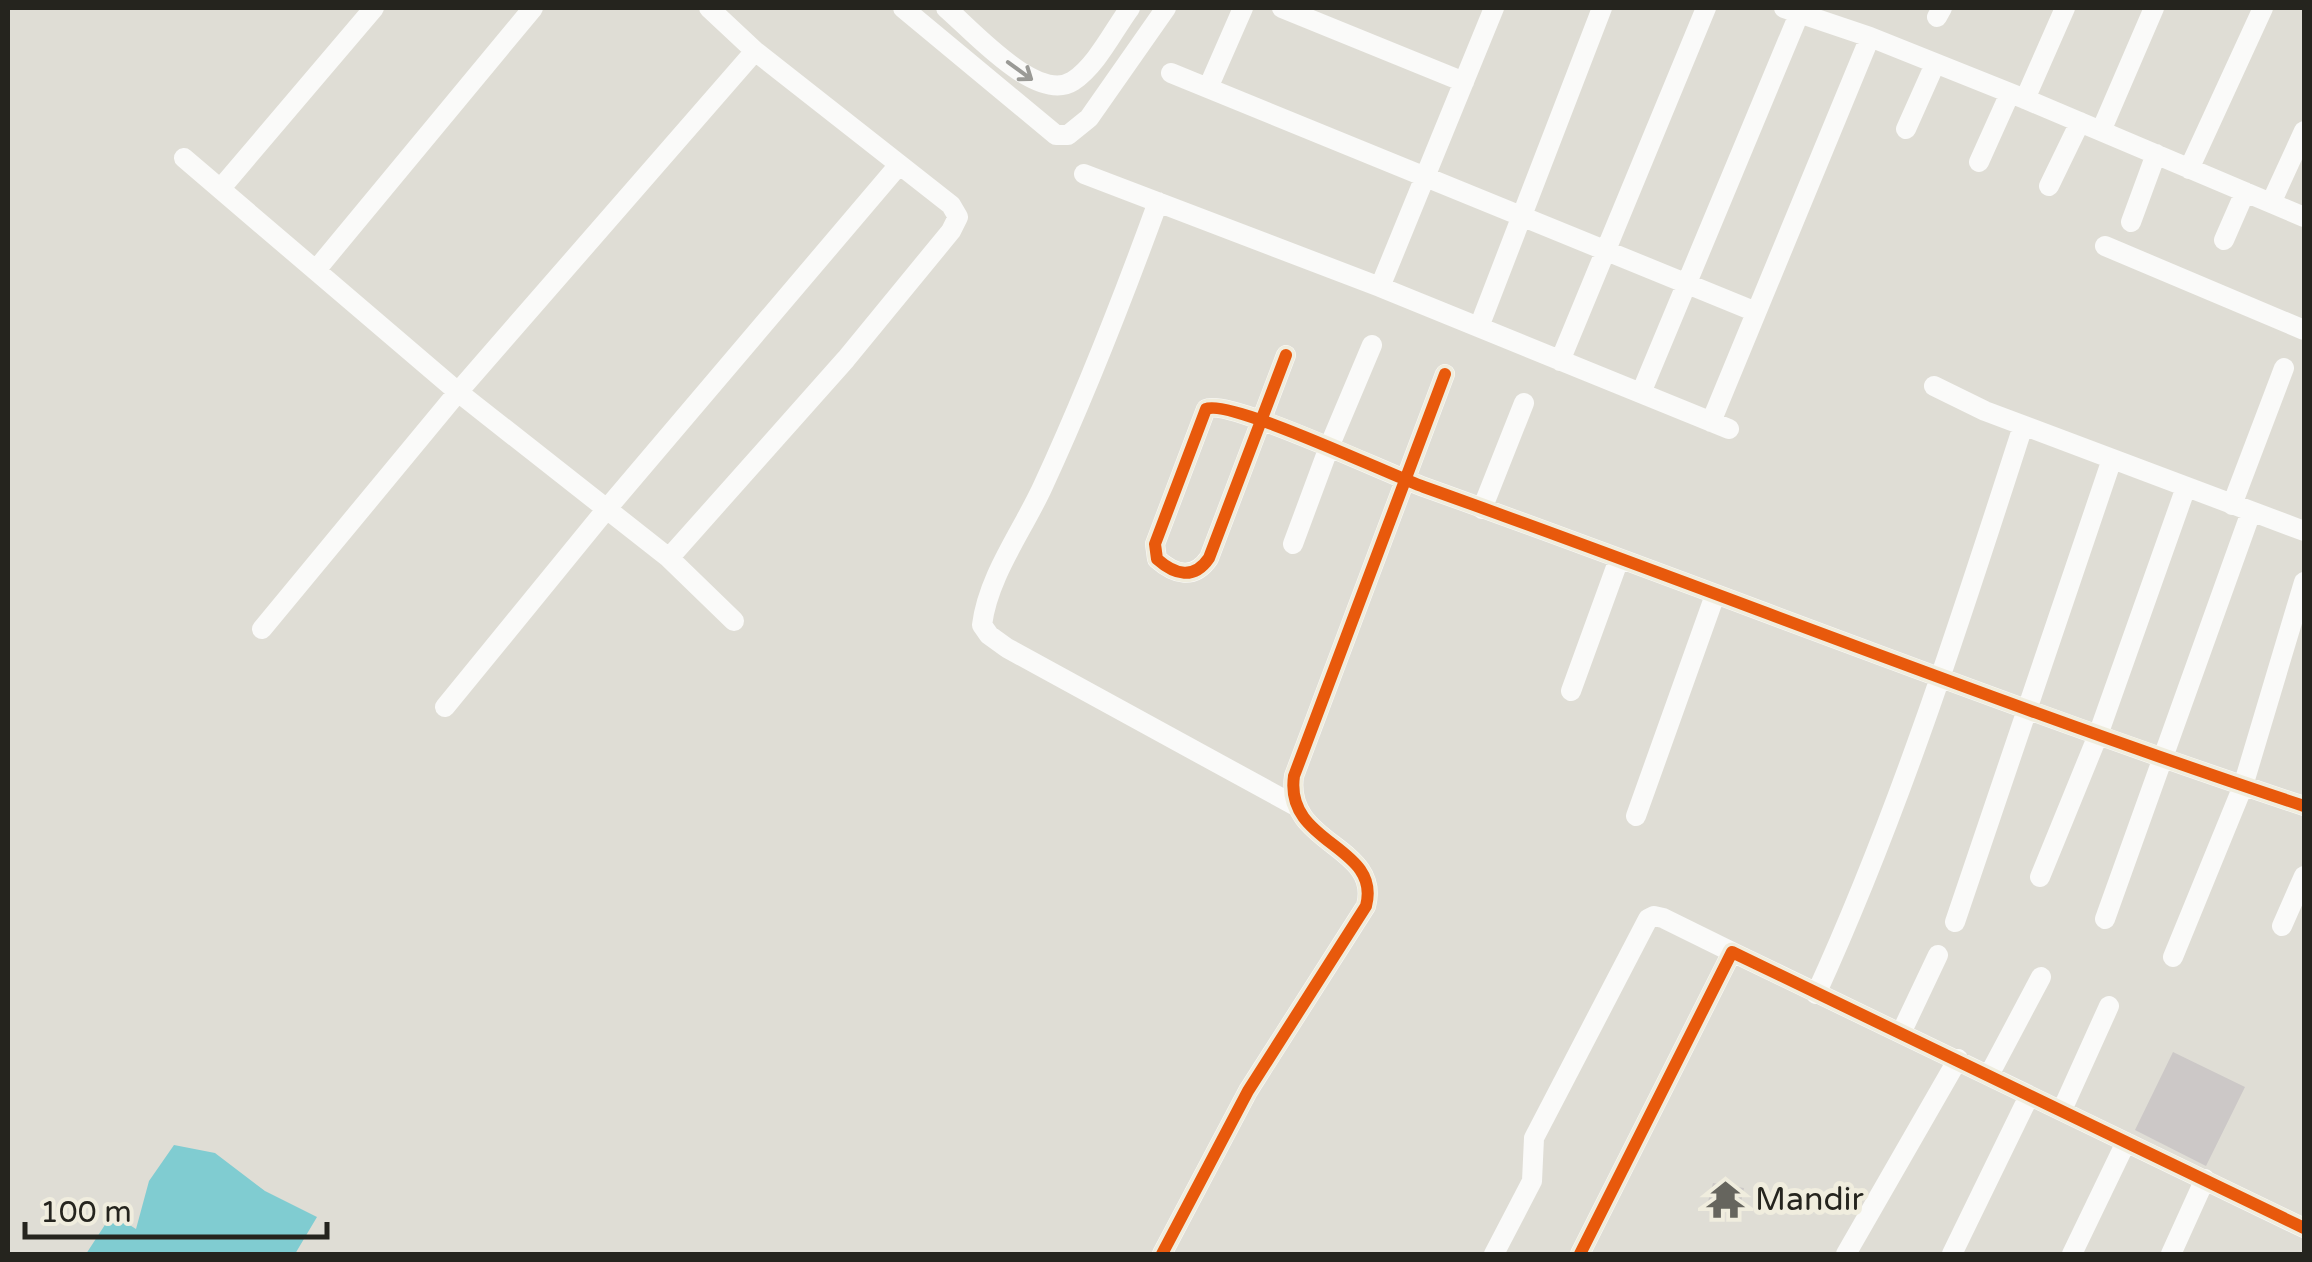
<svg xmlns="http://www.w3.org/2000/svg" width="2312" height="1262" viewBox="0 0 2312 1262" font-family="'Varela Round',sans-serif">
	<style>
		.water { fill: #80ccd1 }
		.building { fill: #ccc8c7 }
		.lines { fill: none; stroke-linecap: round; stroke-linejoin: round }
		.minor { stroke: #fafaf9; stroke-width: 20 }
		.cycleway-casing { stroke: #f0edde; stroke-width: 19 }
		.cycleway { stroke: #e8590c; stroke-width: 12 }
		.oneway { stroke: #9a9a96 }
		.labels { text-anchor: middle; stroke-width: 10; stroke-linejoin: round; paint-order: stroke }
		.poi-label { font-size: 32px; fill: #25241e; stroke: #f0edde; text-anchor: start }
	</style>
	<rect width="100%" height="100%" fill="#dfddd5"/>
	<path class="water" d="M174 1145 215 1153 265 1191 317 1217 295 1254H86L112 1214 136 1229 149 1181Z"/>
	<path class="building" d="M2173 1052 2245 1087 2206 1166 2135 1130Z
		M1713 1183 1744 1188 1738 1215 1706 1209Z"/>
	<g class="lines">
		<path class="minor" d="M903 8 1056 135H1068L1089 118 1166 8
			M946 8C972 30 1037 104 1073 81 1097 65 1113 31 1130 8
			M1282 8 1464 82
			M1784 8 1870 37 2025 99 2304 217
			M1937 17 1942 8
			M1171 73 1756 312
			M1208 88 1243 8
			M2025 99 2065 8
			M1906 129 1935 64
			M2101 131 2154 8
			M184 158 458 392 669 558 734 621
			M1979 162 2010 93
			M2189 169 2263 8
			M1084 174 1380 287 1494 8
			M2049 186 2080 122
			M221 188 374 8
			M1158 202C1123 298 1086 393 1043 486 1023 530 988 576 982 625L989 635 1007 648 1294 805
			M2271 203 2304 131
			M2131 222 2156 154
			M2224 240 2245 192
			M2105 246 2304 330
			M316 270 533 8
			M1380 287 1729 429
			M1479 327 1602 8
			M1286 355 1209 558C1194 580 1175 575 1157 559L1155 544 1206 409C1229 398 1390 475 1424 487 1718 592 2008 708 2304 806
			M1560 361 1706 8
			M1934 386 1985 411 2304 531
			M1641 393 1799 14
			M1711 422 1870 37
			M2232 505 2284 368
			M1482 509 1524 403
			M1293 544 1329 447 1372 345
			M669 558 846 359 951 231 958 217 951 205 755 51 709 8
			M262 629 458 392 755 51
			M1571 691 1619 559
			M445 707 605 511 898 166
			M1636 816 1715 595
			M2040 877 2098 735 2186 487
			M2105 919 2251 512
			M1955 922 2112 459
			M2282 926 2304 876
			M2173 957 2243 786 2304 582
			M1816 994C1900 810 1961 618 2023 426
			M1902 1031 1938 955
			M1989 1075 2041 977
			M2062 1110 2109 1006
			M1162 1254 1248 1091 1366 906C1382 845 1284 845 1294 776L1445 374
			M1494 1254 1532 1181 1534 1138 1648 919 1654 916 1663 918 1732 952
			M1580 1254 1732 952 2304 1228
			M1846 1254 1958 1059
			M1952 1254 2029 1096
			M2072 1254 2126 1142
			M2171 1254 2205 1179"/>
		<defs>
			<path id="cycleway" d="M1286 355 1209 558C1194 580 1175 575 1157 559L1155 544 1206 409C1229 398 1390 475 1424 487 1718 592 2008 708 2304 806
				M1162 1254 1248 1091 1366 906C1382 845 1284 845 1294 776L1445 374
				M1580 1254 1732 952 2304 1228"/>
		</defs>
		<use href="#cycleway" class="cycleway-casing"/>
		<use href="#cycleway" class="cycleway"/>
	</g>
	<defs><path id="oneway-shaft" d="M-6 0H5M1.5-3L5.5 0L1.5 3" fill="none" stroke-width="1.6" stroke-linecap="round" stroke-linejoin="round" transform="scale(2.5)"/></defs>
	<use class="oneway" href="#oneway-shaft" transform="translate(1020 71) rotate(36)"/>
	<defs>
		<symbol id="temple-bare" viewBox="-9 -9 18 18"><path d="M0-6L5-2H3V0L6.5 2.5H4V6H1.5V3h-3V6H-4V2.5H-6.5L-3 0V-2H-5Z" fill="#66655e" stroke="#f0edde" stroke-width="2.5" paint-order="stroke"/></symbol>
	</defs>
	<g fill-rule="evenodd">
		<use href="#temple-bare" x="1698" y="1172" width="55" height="55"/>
	</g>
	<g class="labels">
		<g class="poi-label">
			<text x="1755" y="1210">Mandir</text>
		</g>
	</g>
	<rect width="2312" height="1262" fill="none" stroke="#25241e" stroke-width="20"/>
	<path d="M25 1222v15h302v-15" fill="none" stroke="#25241e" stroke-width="5"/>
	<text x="40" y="1222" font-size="30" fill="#25241e" stroke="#f0edde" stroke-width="8" paint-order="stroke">100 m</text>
</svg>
